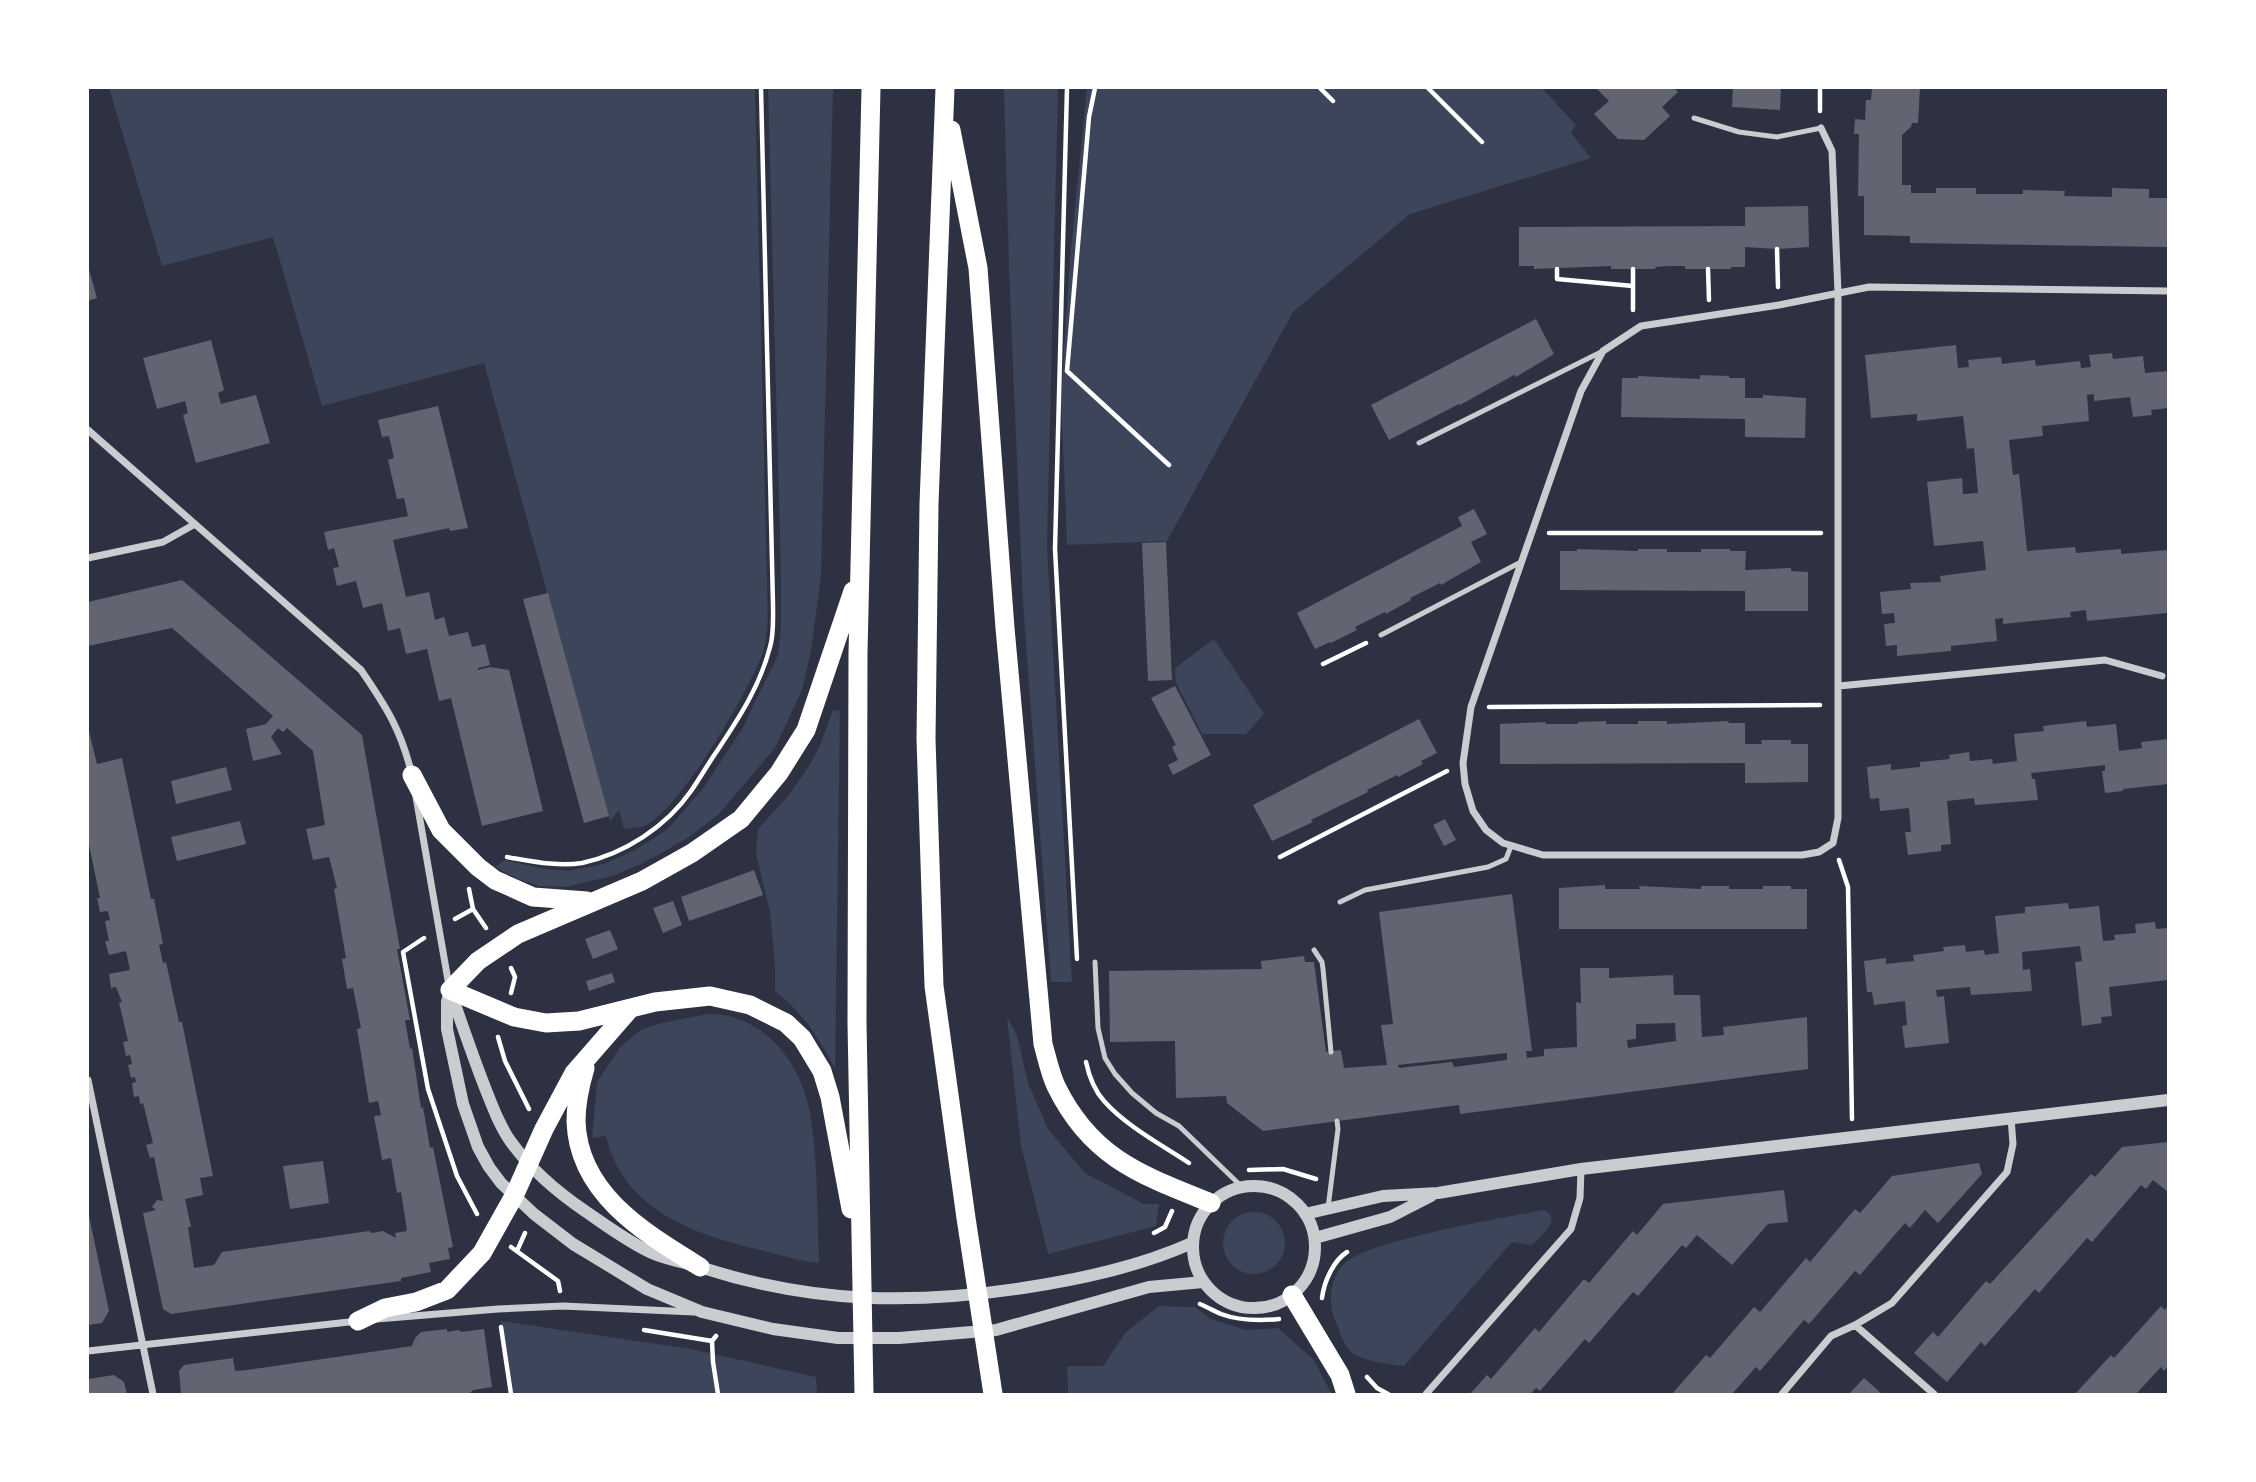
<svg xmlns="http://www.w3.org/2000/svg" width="2256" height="1482" viewBox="0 0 2256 1482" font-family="'Fira Sans',sans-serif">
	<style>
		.green { fill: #3c4559 }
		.building { fill: #626471; fill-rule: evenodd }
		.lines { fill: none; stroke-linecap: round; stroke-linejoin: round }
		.path { stroke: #fff; stroke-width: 4.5 }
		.service { stroke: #caccd0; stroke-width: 5 }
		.minor { stroke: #caccd0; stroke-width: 7 }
		.tertiary { stroke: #caccd0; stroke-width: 12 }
		.trunk { stroke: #fff; stroke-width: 19 }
	</style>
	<rect width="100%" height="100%" fill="#2d3142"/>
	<path class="green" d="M109 88H755L767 579C767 601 770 627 764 649 753 686 680 809 646 825 640 828 631 828 624 829L619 810 610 821 484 363 322 406 273 237 162 266Z
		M768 88H833L821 576 811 651 802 690 775 748 718 815 689 837 665 851 639 865 612 876 566 887 539 886 518 879 495 867 505 860 545 869 569 871 604 864 637 849 668 829 704 787 742 729 778 655 781 628V580Z
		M1004 88H1058L1047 546 1072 982H1051L1023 603 1009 269Z
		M1087 88H1542L1576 125 1571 133 1591 158 1410 214 1293 312 1167 541 1067 545 1061 395 1070 259Z
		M1214 639 1264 714 1246 734H1202L1176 683 1175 668Z
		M833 710 840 711 835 1069C819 1038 803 1013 775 991V967L770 912 756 854 758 829 787 797 808 768 820 745Z
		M708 1014C763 1013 801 1062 810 1113 818 1159 817 1216 819 1263 798 1261 777 1254 756 1249 691 1233 623 1209 606 1136L592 1138 597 1082 621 1046 641 1030 657 1024Z
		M1007 1017 1017 1035 1028 1083 1048 1129 1085 1173 1144 1204H1159L1156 1226 1048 1254 1021 1146Z
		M1543 1210C1564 1217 1541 1236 1532 1245L1512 1242 1404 1366C1389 1364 1357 1361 1348 1349 1343 1342 1340 1333 1337 1325 1328 1307 1328 1281 1343 1265 1366 1240 1504 1218 1543 1210Z
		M1223 1243a31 31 0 1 1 62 0a31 31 0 1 1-62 0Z
		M1159 1306 1195 1307 1211 1319 1246 1330 1278 1328 1313 1359 1332 1394H1068L1067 1366H1103L1125 1333Z
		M501 1321 691 1349 816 1377 817 1394H512Z"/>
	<path class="building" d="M1596 88H1674L1678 92 1662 107 1670 116 1644 140 1618 139 1594 114 1609 101Z
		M1733 88H1781L1780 110 1732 107Z
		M1872 88H1920L1918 123H1912L1911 127 1902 135V185H1911V193H1936V188H1976V194H2023V190L2065 191 2064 196 2112 197V188L2149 189V198H2168V247L1910 243V236L1864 235V196H1858L1859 134H1854L1855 119 1865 120 1866 100H1871Z
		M1808 206 1809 247 1777 249 1745 247V267H1731V269H1685V266H1669L1656 267 1655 269H1611V266L1534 269V266H1519V227L1745 226V207Z
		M88 266 97 298 88 301Z
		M1536 319 1554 354 1516 377 1514 375 1460 405 1459 404 1389 440 1371 405Z
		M211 340 224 390 218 393 221 404 256 395 270 443 196 463 183 415 188 413 185 401 157 409 143 358Z
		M1956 345 1958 368 1969 367 1968 360 2001 357 2002 364 2035 360 2036 366 2080 361 2081 368 2091 367 2089 355 2112 353 2113 359 2143 356 2145 373 2168 371V408L2151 410 2152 415 2133 417 2130 397 2094 401V394L2087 395 2089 421 2042 426 2043 436 2009 440 2013 475 2019 474 2027 551 2075 547 2076 553 2121 549V554L2168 550 2167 613 2087 621 2086 610 2070 612 2071 617 2003 624V618L1995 619 1997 641 1951 646V651L1897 656V645L1886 646 1884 624 1895 623 1894 613 1882 614 1880 592 1911 589 1910 583 1941 582 1940 576 1986 570 1983 541 1934 546 1927 482 1962 478 1963 494 1978 493 1974 448 1967 449 1963 416 1917 421V414L1871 418 1865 355Z
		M1700 375 1729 376V378H1745V398H1763V395L1806 398 1805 438 1745 437V419L1621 417 1622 378H1638V376L1700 379Z
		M438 406 468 528 450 531 449 528 393 540 406 597 429 592 435 620 444 617 449 636 468 632 472 647 485 644 490 665 478 668V670L490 667 509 670 543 811 482 826 451 698 439 701 427 649 406 654 400 628 388 631 382 603 363 608 356 581 337 586 333 568 339 567 334 548 328 550 324 532 408 516 404 498 397 499 388 460 394 458 389 436 382 437 378 420Z
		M1474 509 1487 534 1471 542 1481 562 1441 585 1440 583 1410 598 1411 600 1386 614 1385 612 1355 627 1357 630 1331 643 1330 642 1315 649 1297 613 1462 526 1458 517Z
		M1166 542 1172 680 1148 681 1142 543Z
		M1577 549 1638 551V549H1667V552H1701V549H1730V551H1746L1745 570 1791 568V571L1808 572V611H1745V591L1560 590V551H1577Z
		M182 580 362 735 400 949H397L410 1020H405L410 1049 412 1048 421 1108 423 1107 430 1148 433 1147 453 1247 448 1248 450 1259 429 1263 431 1272 401 1278V1281L171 1314 163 1309 143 1213 156 1210 152 1207 157 1200 163 1201 154 1157 150 1158 146 1145 153 1143 143 1103 140 1104 139 1096 134 1097 132 1083 136 1082 135 1077 131 1078 128 1065 132 1064 130 1055 126 1056 123 1042 128 1041 119 1002H122L116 987 111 988 109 974 130 970 126 951 109 955 105 941H109L105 921 110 920 108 911 100 912 97 898H100L88 840V727L97 764 122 758 151 899H154L163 944 159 945 163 963 166 962 179 1022H182L213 1176 200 1178 203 1195 185 1199 191 1227H188L194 1268 214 1265 222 1252 369 1231 372 1233 383 1231 396 1238 395 1233 407 1231 401 1192 397 1193 391 1158 382 1160 374 1116 381 1115 378 1101 369 1103 357 1029 361 1028 353 988 347 989 342 959 346 958 334 889 337 888 329 857 313 860 306 829 325 825 313 751 287 728 283 732 278 728 271 737 282 754 253 761 246 729 266 724 273 716 172 628 88 646V602Z
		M548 593 609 816 584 823 523 599Z
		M1175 686 1211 755 1173 775 1168 765 1178 760 1172 747 1176 745 1151 698Z
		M1419 719 1437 753 1421 761 1423 764 1398 777 1397 775 1367 790 1368 792 1311 820 1313 822 1272 841 1253 805Z
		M1606 721V724H1638V721H1667V724L1729 721 1728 723H1745V744H1762L1761 740H1791V744H1808V782L1745 783V763L1500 764V724L1546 722 1545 724H1578V722Z
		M2086 721 2087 727 2116 724 2119 751 2142 748 2141 742 2168 739V784L2123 789V791L2105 793 2102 771H2105V765L2031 773 2032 779H2035L2038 800 1975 805 1974 798 1947 801 1951 844 1941 845V851L1908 855 1905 832H1911L1909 808 1880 811 1879 798 1870 799 1867 767 1891 764V770L1920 767V762L1950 759 1949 755 1969 752 1970 761 1992 759 1993 764 2017 761 2014 734 2044 731 2043 726Z
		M226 767 232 790 176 804 171 781Z
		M1445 819 1456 840 1444 846 1433 825Z
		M240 821 246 844 177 861 171 837Z
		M754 870 763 895 689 921 681 897Z
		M1605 885V889H1640L1639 886 1701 889V886H1729V889H1763V886H1791V889H1807V929H1559V888Z
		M1512 894 1532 1051H1526L1527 1058 1544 1056V1049L1577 1047 1576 1002 1581 1003 1580 968H1609V978L1673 975 1674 995H1700L1702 1037 1724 1035 1723 1027 1807 1017 1808 1069 1460 1114 1459 1105 1263 1131 1227 1103 1226 1096 1176 1098 1175 1041 1110 1042 1109 971 1262 969 1261 961 1304 956 1305 962H1314L1326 1052 1341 1050 1344 1068 1387 1065 1381 1025 1393 1024 1379 912ZM1675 1023 1676 1041 1628 1048 1627 1040 1636 1039V1024ZM1507 1053V1060L1454 1067 1452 1062 1399 1068 1398 1065Z
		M673 901 682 925 663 933 653 908Z
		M2068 903 2069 909 2099 906 2103 941 2115 940 2114 935 2136 933 2135 924 2155 922 2156 929 2168 928V980L2109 987 2112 1016 2101 1017 2102 1023 2082 1026 2075 962 2082 961 2080 946 2022 952 2023 970 2030 969 2032 991 1971 995 1970 987 1936 990 1937 997 1944 996 1949 1043 1905 1048 1902 1026 1907 1025 1905 1001 1874 1005 1872 992H1867L1864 961 1886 958V964L1914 961 1913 955 1944 951 1943 947 1965 945 1966 952 1984 950 1985 955 1999 953 1995 916 2025 913V907Z
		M610 930 618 949 593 959 585 939Z
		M612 973 615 982 589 991 586 981Z
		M2168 1142V1192L2153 1180 2146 1189 2141 1185 2092 1242 2087 1238 2039 1293 2035 1289 1985 1346 1981 1342 1947 1382 1914 1353 1933 1332 1938 1337 1986 1281 1990 1284 2091 1174 2095 1177 2122 1147Z
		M323 1161 329 1203 290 1209 283 1166Z
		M1979 1163 1982 1174 1938 1223 1925 1210 1910 1228 1905 1223 1860 1275 1855 1271 1809 1324 1804 1320 1760 1371 1756 1367 1732 1394H1672L1706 1355 1710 1358 1754 1307 1760 1312 1806 1258 1810 1262 1855 1209 1860 1213 1892 1176Z
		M1784 1190 1788 1222 1768 1224 1732 1265 1697 1235 1686 1248 1682 1245 1638 1296 1633 1292 1589 1343 1585 1339 1540 1391 1536 1388 1530 1394H1470L1487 1375 1491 1379 1535 1328 1539 1332 1584 1279 1589 1283 1633 1231 1637 1235 1663 1204Z
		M88 1211 109 1311 102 1323 88 1325Z
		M2168 1305V1366L2164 1371 2161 1367 2136 1394H2075L2111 1355 2114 1358 2161 1306 2165 1310Z
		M447 1329V1332L459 1330 461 1332 484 1329 492 1387 473 1390 469 1394H181L179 1371 184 1365 233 1358 235 1371 247 1370 412 1346 415 1338 421 1332Z
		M114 1375 124 1382 127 1394H88V1379Z
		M1864 1378 1882 1394H1849Z"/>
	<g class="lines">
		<path class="path" d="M1067 88 1055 549 1077 959
			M1095 88 1089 117 1067 371 1169 465
			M1320 88 1333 101
			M1428 88 1482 142
			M1820 88V111
			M1777 249 1778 287
			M1557 269V279L1633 286
			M1708 269 1709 300
			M1633 310V269
			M1549 533H1821
			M1323 664 1366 643
			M1489 707 1820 705
			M507 857C531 861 558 867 582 863 624 854 666 827 691 791 700 778 708 764 717 751 739 718 760 686 770 647 774 634 773 618 773 605L761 88
			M1280 857 1447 771
			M1839 860 1848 887 1852 1119
			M469 889 473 909 486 928
			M455 919 473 909
			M424 938 403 952 428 1089 457 1176 477 1214
			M511 968 515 977 511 993
			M498 1037 505 1061 529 1109
			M1086 1062C1089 1076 1094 1090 1104 1101 1126 1126 1162 1145 1189 1163
			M1249 1170 1283 1169 1316 1179
			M1154 1233 1165 1227 1172 1211
			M511 1247 558 1281 560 1291
			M517 1251 525 1233
			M1322 1298C1324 1282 1333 1261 1347 1252
			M1200 1304C1207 1307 1214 1311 1221 1314 1240 1321 1259 1321 1279 1319
			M501 1327 511 1394
			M644 1330 712 1341 716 1336
			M712 1341 713 1362 718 1394
			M1367 1377 1377 1388 1388 1394"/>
		<path class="service" d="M1694 118 1739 132 1777 137 1821 128
			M1419 443 1603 351
			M1381 635 1521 562
			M1340 902 1365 890 1488 867 1506 859 1511 846
			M1314 950 1322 962 1323 969 1331 1052
			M1095 962 1098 1028 1105 1058 1115 1074 1132 1093 1156 1113 1179 1126 1241 1186
			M1328 1208 1338 1129 1337 1121"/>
		<path class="minor" d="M1821 128 1832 151 1838 292V818L1833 843 1819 852 1802 855H1543L1503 843 1486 830 1473 811 1465 784 1463 763 1471 707 1581 391 1603 351 1641 326 1779 305 1869 287 2168 291
			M88 430 361 670C387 708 401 730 412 775
			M88 558 163 542 195 524
			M1839 686 2105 660 2162 676
			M416 797 449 986
			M88 1080 153 1394
			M377 1319 498 1309 563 1306 693 1312
			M1855 1325 1934 1394
			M88 1351 358 1321
			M1426 1394 1571 1229 1580 1198 1581 1169
			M1782 1394 1831 1336 1855 1325 1892 1303 2007 1172 2013 1144 2011 1118"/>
		<path class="tertiary" d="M450 990 447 1002V1029L463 1104 478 1147 489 1167 501 1183 534 1214 573 1244 647 1289 702 1312 773 1329 838 1338H899L996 1330 1149 1287 1203 1282
			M450 990C461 1022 472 1054 484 1085 492 1105 499 1125 511 1142 531 1170 557 1192 585 1211 607 1226 628 1242 652 1253 668 1260 687 1263 703 1268 812 1303 911 1305 1023 1288 1081 1279 1138 1267 1192 1243
			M1193 1247a61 61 0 1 1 122 0a61 61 0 1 1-122 0Z
			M1305 1214 1383 1196 1438 1193 1581 1169 2168 1100
			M1315 1238 1390 1217 1431 1196"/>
		<path class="trunk" d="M945 88 929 504 926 739 934 986 966 1218 993 1394
			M951 130 978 268 1005 628 1043 1044C1047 1058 1050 1073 1056 1086 1091 1158 1141 1175 1211 1203
			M412 775 441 830 478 867 495 880 533 897 587 901
			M585 1068C580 1085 576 1103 576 1121 578 1194 645 1233 700 1267
			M851 1209 830 1097 822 1071 802 1038 786 1023 750 1005 710 996 655 1002 579 1021 546 1023 514 1017 450 990 478 961 518 934 642 881 692 853 741 819 779 773 806 730 853 591
			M1292 1295 1340 1375 1346 1394
			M358 1321 385 1308 416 1302 447 1290 482 1253 514 1196 544 1129 574 1073 629 1010
			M864 1394 857 1023 858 653 871 88"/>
	</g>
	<rect width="2256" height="1482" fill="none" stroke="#ffffff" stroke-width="178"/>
</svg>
